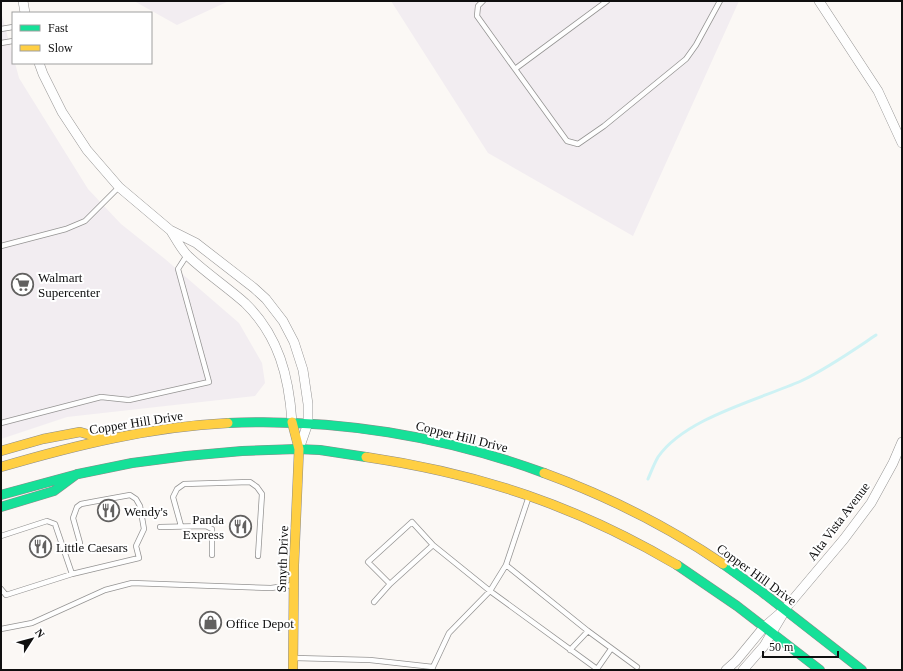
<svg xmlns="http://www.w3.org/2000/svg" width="903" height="671" viewBox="0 0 903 671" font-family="Georgia,serif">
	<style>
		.industrial { fill: #f2edf1 }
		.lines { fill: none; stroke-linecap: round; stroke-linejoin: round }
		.stream { stroke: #cef2f4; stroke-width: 3 }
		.lane-casing { stroke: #959493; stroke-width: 6 }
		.street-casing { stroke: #959493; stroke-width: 10 }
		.fast-casing { stroke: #8c8b89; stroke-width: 10 }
		.slow-casing { stroke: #8c8b89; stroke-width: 10 }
		.lane { stroke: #fefefe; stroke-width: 4.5 }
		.street { stroke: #fefefe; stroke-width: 9 }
		.fast { stroke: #16e098; stroke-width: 9 }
		.slow { stroke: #ffcf43; stroke-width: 9 }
		.labels { text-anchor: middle; stroke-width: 4; stroke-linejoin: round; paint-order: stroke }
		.poi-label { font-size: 13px; fill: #0f0f0f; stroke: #fff; text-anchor: start }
		.street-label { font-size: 13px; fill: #0f0f0f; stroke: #fff }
	</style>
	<rect width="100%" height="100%" fill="#fbf8f5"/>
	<path class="industrial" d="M134 1H229L177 25Z
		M391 1H739L633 236 488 153Z
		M1 12 13 56V63H15L19 78 88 189 121 224 165 259 239 323 262 363 265 383 255 396 67 417 1 439Z"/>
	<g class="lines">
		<path class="stream" d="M648 479C651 472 654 464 658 457 685 418 758 400 801 381 828 368 852 351 876 335"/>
		<defs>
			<path id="lane" d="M483 1 478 6 477 16 515 69 607 1
				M1 29 13 27
				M1 43 13 41
				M515 69 567 141 578 144 604 126 686 59 696 45 720 1
				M1 246 66 229 85 221 119 187
				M1 423 101 397 129 400 209 382 178 269 187 255
				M181 526 173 497 177 489 184 484 250 482 257 487 262 494 258 556
				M160 527 206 526 212 529V555
				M1 536 47 521 55 524 72 574
				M506 565 588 631 637 667
				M390 584 368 562 412 522 433 545 490 591 597 669 611 649
				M1 589 6 595 72 574 139 558 136 546 144 529 140 506 136 499 130 495 97 501 81 504 77 507 73 518 80 543
				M374 602 390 584 433 545
				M1 629 32 623 105 590 132 583 271 588 292 585
				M570 650 588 631
				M295 658 370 660 433 667
				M432 670 433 667 449 633 490 591 506 565 529 496"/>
			<path id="street" d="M23 1 25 13
				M819 1 878 91 902 143
				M39 63 43 74 62 112 87 150 119 187 170 230 196 243 254 288 266 299 283 321 294 342 303 370 308 404V423L299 449
				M171 231C176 239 181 249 188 256 206 273 227 287 245 303 279 336 289 377 292 422
				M726 670 736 661 764 627 785 609 844 539 871 503 893 463 902 442
				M743 670 764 646 783 614"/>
			<path id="fast" d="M228 423C334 418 444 436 544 473
				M1 495 78 474 132 463 186 456 242 451 297 449 320 450 366 457
				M1 507 54 491 77 474
				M723 564 762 592 862 670
				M677 565 737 606 820 670"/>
			<path id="slow" d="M292 422 299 449 294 565 293 670
				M1 451 43 439 80 432 104 439
				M366 457C481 474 577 506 677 565
				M1 467C76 445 150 427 228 423
				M544 473C607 496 667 526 723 564"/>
		</defs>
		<use href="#lane" class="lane-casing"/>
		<use href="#street" class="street-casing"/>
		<use href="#fast" class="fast-casing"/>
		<use href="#slow" class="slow-casing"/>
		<use href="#lane" class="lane"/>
		<use href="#street" class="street"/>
		<use href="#fast" class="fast"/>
		<use href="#slow" class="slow"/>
	</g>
	<defs>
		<symbol id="supermarket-ring" viewBox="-11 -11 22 22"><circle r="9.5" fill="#fff" stroke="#626160" stroke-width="1.5"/><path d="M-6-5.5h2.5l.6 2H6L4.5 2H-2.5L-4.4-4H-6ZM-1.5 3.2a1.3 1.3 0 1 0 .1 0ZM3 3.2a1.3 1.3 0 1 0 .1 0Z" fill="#626160"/></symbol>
		<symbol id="restaurant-ring" viewBox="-11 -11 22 22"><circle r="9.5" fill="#fff" stroke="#626160" stroke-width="1.5"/><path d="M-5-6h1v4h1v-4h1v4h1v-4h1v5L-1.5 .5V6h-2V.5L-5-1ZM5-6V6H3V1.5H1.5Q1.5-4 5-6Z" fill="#626160"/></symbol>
		<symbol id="shop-ring" viewBox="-11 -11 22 22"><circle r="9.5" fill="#fff" stroke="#626160" stroke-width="1.5"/><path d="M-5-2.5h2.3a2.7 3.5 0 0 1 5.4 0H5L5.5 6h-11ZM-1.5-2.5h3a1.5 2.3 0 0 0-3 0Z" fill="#626160"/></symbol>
	</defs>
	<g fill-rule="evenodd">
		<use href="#supermarket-ring" x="10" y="272" width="25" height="25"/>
		<use href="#restaurant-ring" x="96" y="498" width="25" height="25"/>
		<use href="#restaurant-ring" x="228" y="514" width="25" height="25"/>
		<use href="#restaurant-ring" x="28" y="534" width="25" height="25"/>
		<use href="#shop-ring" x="198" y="610" width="25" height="25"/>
	</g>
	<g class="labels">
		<g class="poi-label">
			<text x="38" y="282">Walmart<tspan x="38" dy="15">Supercenter</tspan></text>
			<text x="124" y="516">Wendy's</text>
			<text x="224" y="524" text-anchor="end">Panda<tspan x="224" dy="15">Express</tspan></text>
			<text x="56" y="552">Little Caesars</text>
			<text x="226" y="628">Office Depot</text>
		</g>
		<g class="street-label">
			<text transform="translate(136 422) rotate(-9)" y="5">Copper Hill Drive</text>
			<text transform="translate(462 436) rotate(14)" y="5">Copper Hill Drive</text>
			<text transform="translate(838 521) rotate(-53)" y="5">Alta Vista Avenue</text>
			<text transform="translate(282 559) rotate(-88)" y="5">Smyth Drive</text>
			<text transform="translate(757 574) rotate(36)" y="5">Copper Hill Drive</text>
		</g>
	</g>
	<rect width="903" height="671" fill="none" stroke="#0f0f0f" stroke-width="4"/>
	<rect x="12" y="12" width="140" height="52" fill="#ffffff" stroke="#9f9f9f"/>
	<rect x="20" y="25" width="20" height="6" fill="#16e098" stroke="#9f9f9f"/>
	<text x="48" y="32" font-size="12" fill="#0f0f0f">Fast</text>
	<rect x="20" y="45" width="20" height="6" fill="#ffcf43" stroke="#9f9f9f"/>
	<text x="48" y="52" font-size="12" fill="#0f0f0f">Slow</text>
	<g transform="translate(32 639) rotate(54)" stroke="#ffffff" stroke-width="3" paint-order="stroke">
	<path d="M0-3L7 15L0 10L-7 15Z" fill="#0f0f0f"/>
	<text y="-6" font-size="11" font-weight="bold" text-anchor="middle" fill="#0f0f0f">N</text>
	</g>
	<path d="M763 651v6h75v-6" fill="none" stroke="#0f0f0f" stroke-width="2"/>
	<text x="769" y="651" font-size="12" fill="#0f0f0f" stroke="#ffffff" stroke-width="3" paint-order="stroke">50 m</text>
</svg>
